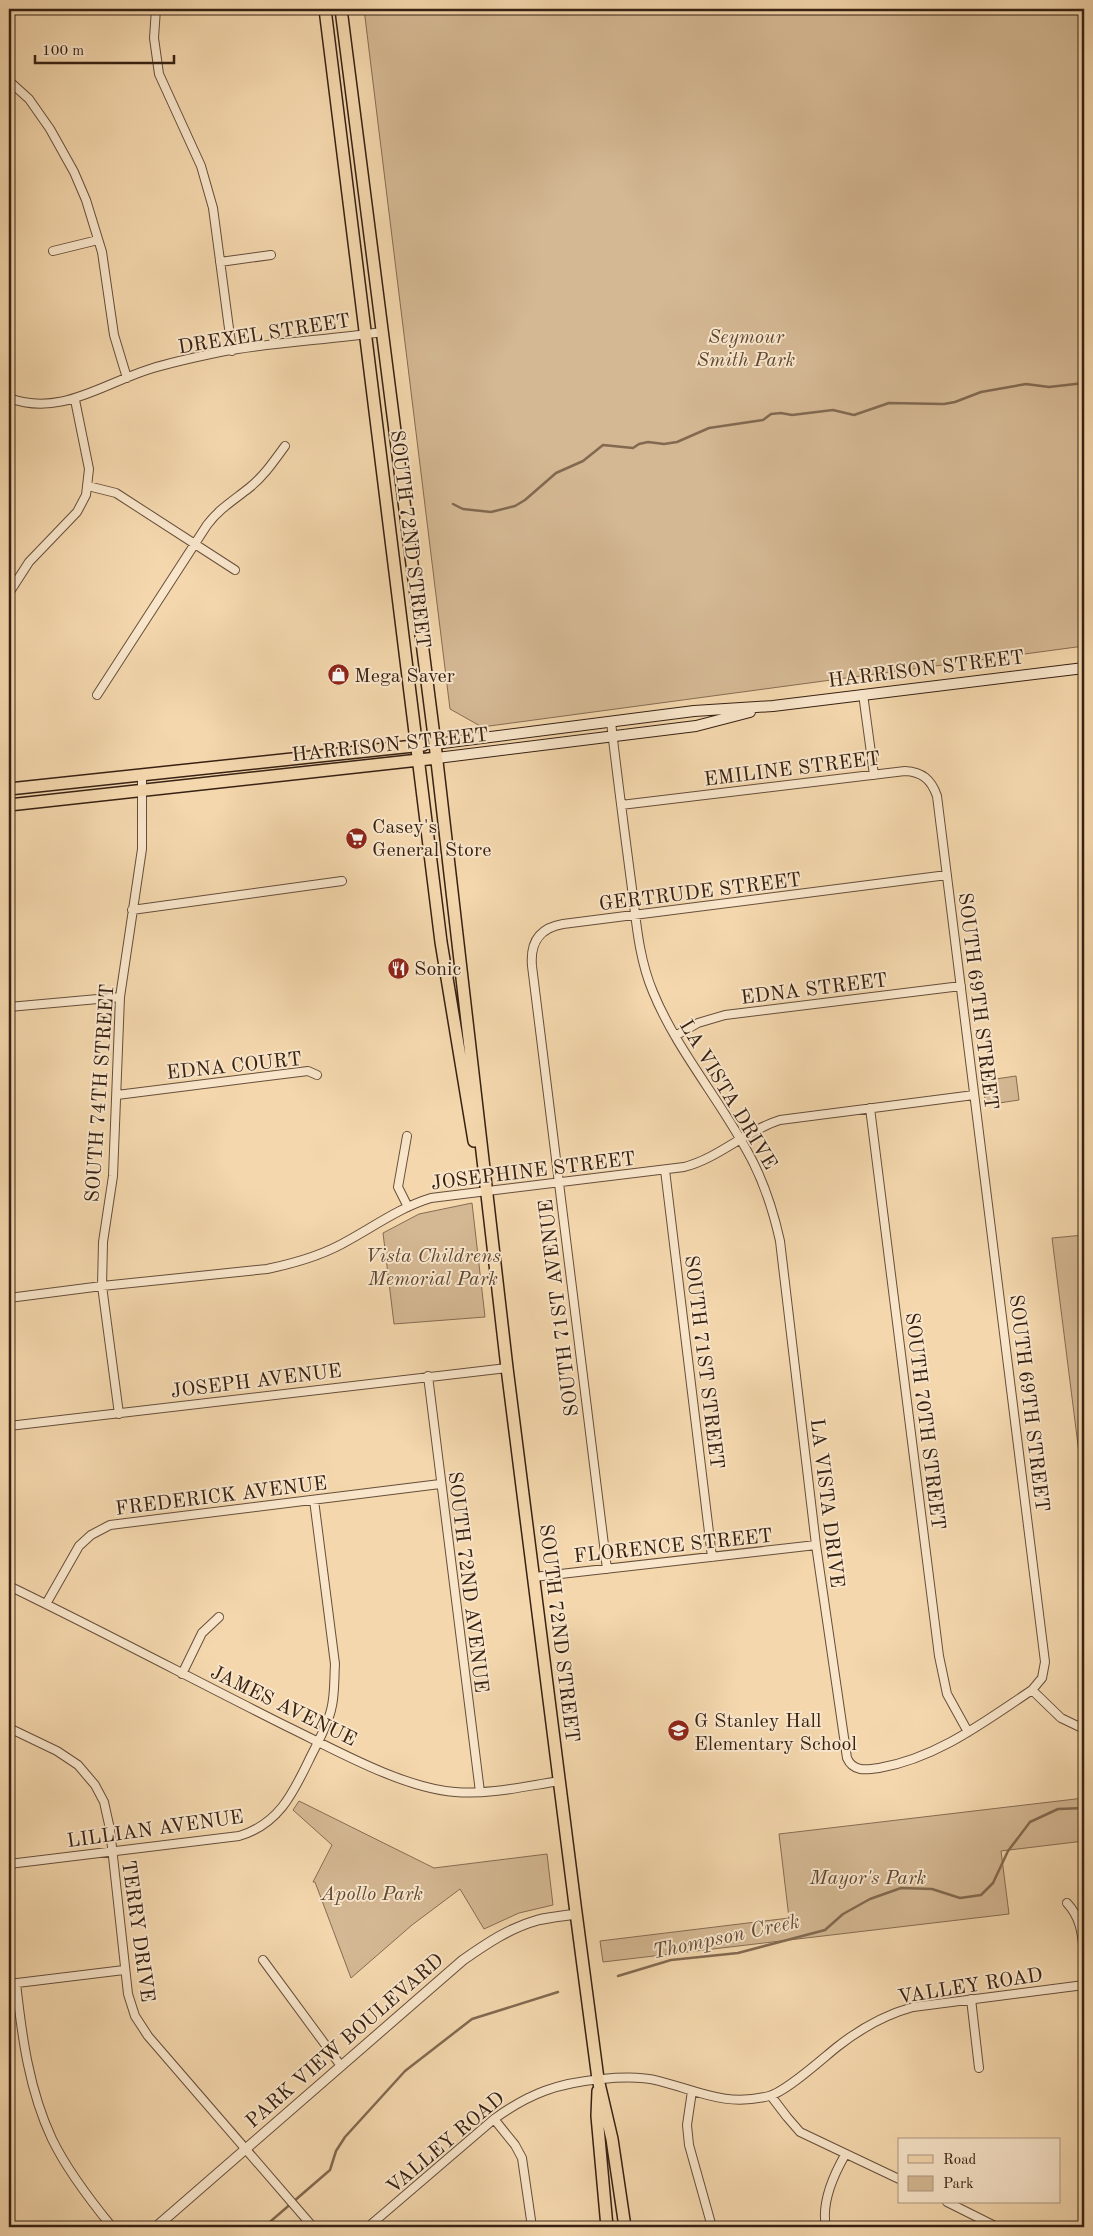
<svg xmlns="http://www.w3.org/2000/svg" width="1093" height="2236" viewBox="0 0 1093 2236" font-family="'Old Standard TT',serif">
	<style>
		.green { fill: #d4b893; stroke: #866c53 }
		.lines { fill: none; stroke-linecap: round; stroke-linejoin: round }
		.stream { stroke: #826950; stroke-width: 2.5 }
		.minor-casing { stroke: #664e3a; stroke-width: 10 }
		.tertiary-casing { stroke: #664e3a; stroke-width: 11 }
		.secondary-casing { stroke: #372113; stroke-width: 12 }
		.primary-casing { stroke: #372113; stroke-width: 14 }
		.minor { stroke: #f8e5ca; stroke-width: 8 }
		.tertiary { stroke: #f8e5ca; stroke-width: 9 }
		.secondary { stroke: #f8e5ca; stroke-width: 10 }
		.primary { stroke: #f4d7ad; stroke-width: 11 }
		.labels { text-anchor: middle; stroke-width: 4; stroke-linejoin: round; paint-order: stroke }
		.street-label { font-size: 20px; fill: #372113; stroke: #f8e5ca }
		.park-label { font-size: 20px; font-style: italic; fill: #5e4733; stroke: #f8e5ca }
		.poi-label { font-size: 20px; fill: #372113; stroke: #f8e5ca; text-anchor: start }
		.water-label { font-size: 21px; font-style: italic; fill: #634b37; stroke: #f8e5ca }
	</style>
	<rect width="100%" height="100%" fill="#f4d7ad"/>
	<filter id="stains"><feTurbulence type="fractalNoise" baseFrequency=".004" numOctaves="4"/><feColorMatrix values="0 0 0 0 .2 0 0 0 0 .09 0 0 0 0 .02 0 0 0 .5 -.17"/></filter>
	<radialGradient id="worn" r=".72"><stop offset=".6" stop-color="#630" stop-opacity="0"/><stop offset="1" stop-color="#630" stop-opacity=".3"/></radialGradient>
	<path class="green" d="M364 9H1084V646L482 727 450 709Z
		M1016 1076 1019 1100 986 1105 982 1081Z
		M472 1203 485 1317 394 1324 383 1233 419 1214Z
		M1084 1235V1493L1052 1238Z
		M1084 1798V1841L1001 1851 1009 1914 603 1962 600 1941 789 1918 779 1834Z
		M299 1801 434 1868 547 1854 553 1905 519 1913 484 1929 460 1889 412 1925 351 1978 315 1882H313L332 1845 293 1810Z"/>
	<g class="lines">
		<path class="stream" d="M453 504 463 509 491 512 515 506 525 500 556 473 583 461 603 445 633 448 639 444 648 442 664 444 677 442 709 428 763 420 771 414 781 413 792 415 833 410 854 415 889 403 944 404 955 402 981 392 1026 384 1049 387 1084 383
			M618 1976 671 1960 738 1953 825 1930 843 1914 870 1899 901 1888 932 1889 960 1898 981 1895 993 1883 1008 1851 1030 1822 1058 1809 1084 1808
			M264 2227 330 2170 336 2151 345 2137 405 2071 472 2019 558 1992"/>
		<defs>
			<path id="minor" d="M156 9 154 38 159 74 201 166 213 208 232 351
				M9 81 29 99 50 129 74 172 86 200 102 252 114 335 127 378
				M53 251 98 240
				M220 262 271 255
				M9 398C60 417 102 384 150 369 172 362 196 357 220 352 273 342 328 340 382 332
				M88 486 116 493 235 570
				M9 593 29 562 77 512 86 495 89 469 75 400
				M863 694 874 775
				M97 695 207 525C219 509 234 500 249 488 264 476 274 461 285 446
				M611 722C617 775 624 828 631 881 636 918 638 957 653 992 678 1053 724 1104 753 1162 766 1188 774 1214 780 1241L816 1545 847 1758C853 1772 866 1770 879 1768 937 1758 984 1722 1032 1690L1042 1678 1045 1662 937 796C931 779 922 772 905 771L621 805
				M132 910 342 881
				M9 1007 120 997
				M675 1036 698 1023 725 1015 961 986
				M117 1095 308 1071 317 1075
				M870 1108 939 1656 947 1694 968 1732
				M407 1136 398 1187 408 1207
				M665 1170 712 1557
				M9 1298 102 1286 267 1269C296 1263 324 1255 349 1240 376 1225 401 1207 431 1198L684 1167C719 1158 745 1131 780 1120L974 1095
				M428 1376 480 1792
				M119 1414 102 1286 103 1242 113 1176 120 997 142 849V775
				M9 1426 507 1368
				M607 1569 532 966C530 943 539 928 563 924L947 875
				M534 1577 816 1545
				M9 1586C102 1631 194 1680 286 1726 334 1749 402 1788 455 1792 489 1795 526 1786 560 1781
				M46 1604 79 1546 91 1535 110 1525 440 1484
				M182 1674 202 1633 219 1617
				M1032 1690 1061 1718 1084 1729
				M9 1728 57 1751 78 1765 95 1785 104 1802 110 1829 128 1994 135 2016 148 2036 313 2227
				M9 1864 239 1836C280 1824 294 1791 311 1756 318 1742 327 1726 331 1710 335 1696 334 1679 335 1664L314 1500
				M1067 1903C1081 1918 1082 1934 1084 1953
				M263 1960 341 2066
				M16 1983C22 2037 29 2090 52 2139 67 2170 90 2200 112 2227
				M9 1984 124 1970
				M971 1999 979 2068
				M692 2091 687 2125 689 2145 712 2227
				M771 2096 787 2117 800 2132 899 2179
				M494 2119 515 2145 522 2158 532 2227
				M947 2202 997 2227
				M368 2227 494 2119C530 2093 558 2083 602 2079 621 2077 640 2076 659 2081 699 2091 725 2107 769 2096 786 2092 822 2059 837 2047 861 2028 884 2015 913 2007L1084 1985
				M826 2227C821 2203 833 2176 845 2155"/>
			<path id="tertiary" d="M156 2227 463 1960C486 1944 509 1928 538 1920 550 1917 563 1916 576 1914"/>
			<path id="secondary" d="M435 744 694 711 773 706 1084 668
				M437 758 696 726 750 712"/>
			<path id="primary" d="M325 9 441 942 474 1141
				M341 9 435 744 507 1368 575 1905 598 2079 612 2139 625 2227
				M9 789 423 745
				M9 805 437 758
				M598 2091 597 2116 607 2227"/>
		</defs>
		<use href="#minor" class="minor-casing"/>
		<use href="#tertiary" class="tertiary-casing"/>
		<use href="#secondary" class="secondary-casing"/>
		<use href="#primary" class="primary-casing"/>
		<use href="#minor" class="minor"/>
		<use href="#tertiary" class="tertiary"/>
		<use href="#secondary" class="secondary"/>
		<use href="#primary" class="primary"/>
	</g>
	<defs>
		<symbol id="shop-disc" viewBox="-11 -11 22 22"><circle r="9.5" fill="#8f2418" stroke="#f8e5ca"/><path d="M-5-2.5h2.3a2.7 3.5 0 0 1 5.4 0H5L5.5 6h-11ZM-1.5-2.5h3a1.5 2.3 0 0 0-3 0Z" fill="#fff"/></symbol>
		<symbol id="supermarket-disc" viewBox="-11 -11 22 22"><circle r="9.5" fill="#8f2418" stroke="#f8e5ca"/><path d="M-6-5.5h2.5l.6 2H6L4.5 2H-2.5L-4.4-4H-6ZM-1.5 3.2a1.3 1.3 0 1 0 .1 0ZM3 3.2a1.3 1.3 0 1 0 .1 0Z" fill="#fff"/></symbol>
		<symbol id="restaurant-disc" viewBox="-11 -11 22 22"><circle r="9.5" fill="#8f2418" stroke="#f8e5ca"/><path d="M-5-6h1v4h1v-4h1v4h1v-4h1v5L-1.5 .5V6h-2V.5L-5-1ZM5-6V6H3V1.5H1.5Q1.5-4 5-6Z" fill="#fff"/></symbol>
		<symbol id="school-disc" viewBox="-11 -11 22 22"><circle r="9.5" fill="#8f2418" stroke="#f8e5ca"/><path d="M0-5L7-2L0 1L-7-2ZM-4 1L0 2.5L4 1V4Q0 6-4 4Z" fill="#fff"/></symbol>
	</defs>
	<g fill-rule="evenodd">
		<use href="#shop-disc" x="326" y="662" width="25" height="25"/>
		<use href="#supermarket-disc" x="344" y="826" width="25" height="25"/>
		<use href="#restaurant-disc" x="386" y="956" width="25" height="25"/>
		<use href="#school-disc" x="666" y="1718" width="25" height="25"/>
	</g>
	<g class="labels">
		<g class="street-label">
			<text transform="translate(264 333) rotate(-9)" y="7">DREXEL STREET</text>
			<text transform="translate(411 539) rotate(83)" y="7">SOUTH 72ND STREET</text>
			<text transform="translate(926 668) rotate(-7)" y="7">HARRISON STREET</text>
			<text transform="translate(390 744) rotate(-6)" y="7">HARRISON STREET</text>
			<text transform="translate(792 768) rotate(-7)" y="7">EMILINE STREET</text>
			<text transform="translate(700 891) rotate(-7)" y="7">GERTRUDE STREET</text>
			<text transform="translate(814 988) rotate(-7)" y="7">EDNA STREET</text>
			<text transform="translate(979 1001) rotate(83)" y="7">SOUTH 69TH STREET</text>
			<text transform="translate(234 1065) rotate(-6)" y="7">EDNA COURT</text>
			<text transform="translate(99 1093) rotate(-86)" y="7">SOUTH 74TH STREET</text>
			<text transform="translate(729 1094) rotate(59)" y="7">LA VISTA DRIVE</text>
			<text transform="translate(533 1170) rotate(-7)" y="7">JOSEPHINE STREET</text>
			<text transform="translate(558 1308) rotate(-97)" y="7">SOUTH 71ST AVENUE</text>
			<text transform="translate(705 1362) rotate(83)" y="7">SOUTH 71ST STREET</text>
			<text transform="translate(256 1380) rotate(-7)" y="7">JOSEPH AVENUE</text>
			<text transform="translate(1030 1403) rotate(83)" y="7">SOUTH 69TH STREET</text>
			<text transform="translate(926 1421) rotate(83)" y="7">SOUTH 70TH STREET</text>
			<text transform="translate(221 1495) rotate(-7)" y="7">FREDERICK AVENUE</text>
			<text transform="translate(828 1503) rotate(83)" y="7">LA VISTA DRIVE</text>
			<text transform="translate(673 1545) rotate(-6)" y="7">FLORENCE STREET</text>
			<text transform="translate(469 1582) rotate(83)" y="7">SOUTH 72ND AVENUE</text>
			<text transform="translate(560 1633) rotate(83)" y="7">SOUTH 72ND STREET</text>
			<text transform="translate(284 1705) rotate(26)" y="7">JAMES AVENUE</text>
			<text transform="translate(155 1828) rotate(-8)" y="7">LILLIAN AVENUE</text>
			<text transform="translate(139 1931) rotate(82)" y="7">TERRY DRIVE</text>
			<text transform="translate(970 1985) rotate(-9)" y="7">VALLEY ROAD</text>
			<text transform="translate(344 2040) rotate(-41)" y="7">PARK VIEW BOULEVARD</text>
			<text transform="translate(445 2142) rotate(-40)" y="7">VALLEY ROAD</text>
		</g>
		<g class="park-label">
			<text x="746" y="343">Seymour<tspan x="746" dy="23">Smith Park</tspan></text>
			<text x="433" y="1262">Vista Childrens<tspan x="433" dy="23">Memorial Park</tspan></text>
			<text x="868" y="1884">Mayor's Park</text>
			<text x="372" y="1900">Apollo Park</text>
		</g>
		<g class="poi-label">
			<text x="354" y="682">Mega Saver</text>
			<text x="372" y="833">Casey's<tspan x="372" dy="23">General Store</tspan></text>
			<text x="414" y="975">Sonic</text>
			<text x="694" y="1727">G Stanley Hall<tspan x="694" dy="23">Elementary School</tspan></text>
		</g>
		<g class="water-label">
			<text transform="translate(726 1936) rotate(-12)" y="7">Thompson Creek</text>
		</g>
	</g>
	<rect width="1093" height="2236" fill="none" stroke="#f4d7ad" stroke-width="30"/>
	<rect x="10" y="10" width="1073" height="2216" fill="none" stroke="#372113" stroke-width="2.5"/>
	<rect x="15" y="15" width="1063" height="2206" fill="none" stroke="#372113"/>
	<rect x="898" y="2138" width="162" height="65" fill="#f8e5ca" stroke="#ab9781"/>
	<rect x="908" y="2155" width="25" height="8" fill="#f4d7ad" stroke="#ab9781"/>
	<text x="943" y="2164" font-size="15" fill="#372113">Road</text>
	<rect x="908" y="2176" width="25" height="15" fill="#d4b893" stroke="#ab9781"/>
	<text x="943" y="2188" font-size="15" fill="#372113">Park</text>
	<path d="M35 55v8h139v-8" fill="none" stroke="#372113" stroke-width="2.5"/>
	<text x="42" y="55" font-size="15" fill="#372113" stroke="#f8e5ca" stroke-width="4" paint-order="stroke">100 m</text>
	<rect width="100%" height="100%" filter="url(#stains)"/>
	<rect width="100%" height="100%" fill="url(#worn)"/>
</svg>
